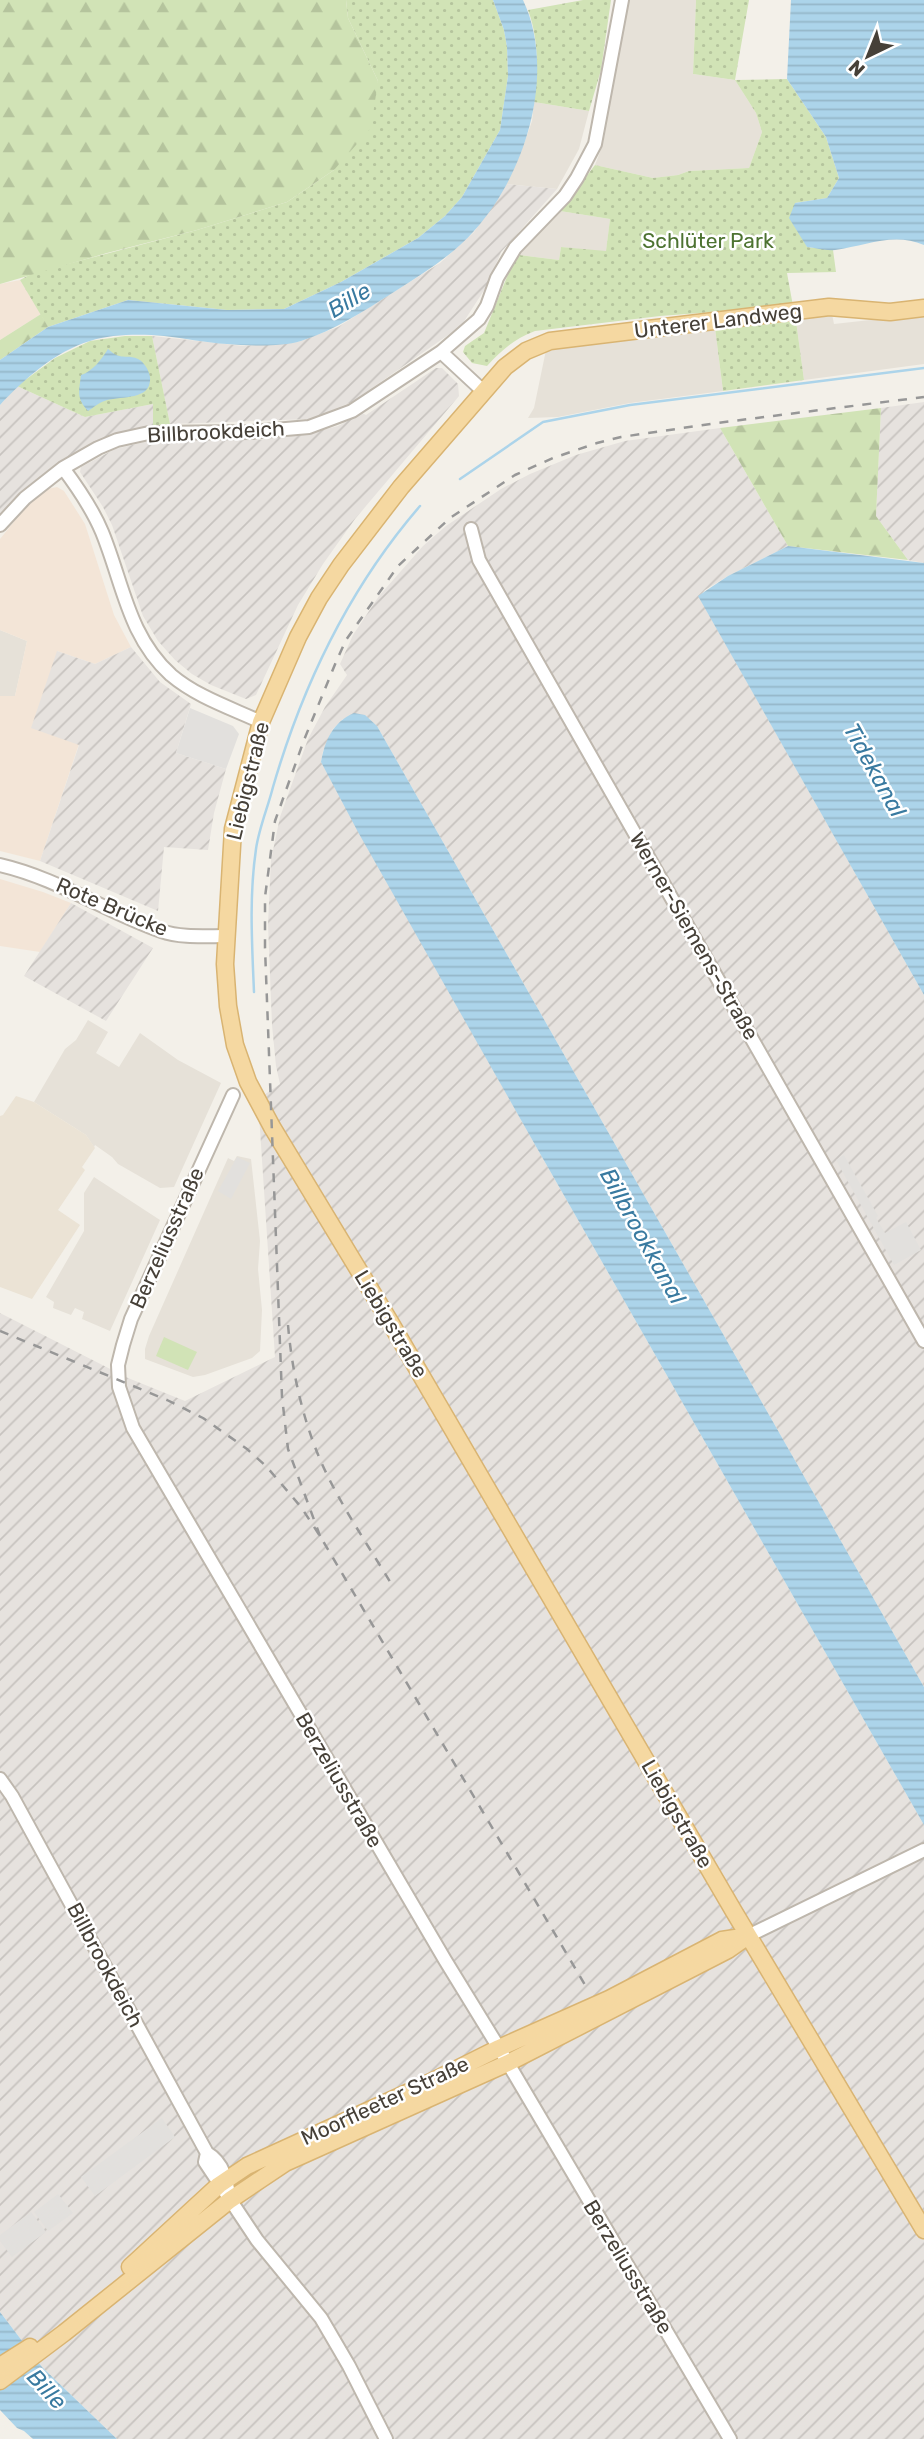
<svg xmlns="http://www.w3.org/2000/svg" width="924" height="2439" viewBox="0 0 924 2439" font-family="Rubik,sans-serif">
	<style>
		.residential { fill: #e6e1d8 }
		.commercial { fill: #f3e5d7 }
		.industrial { fill: url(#industrial-furrows) }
		.education { fill: #ebe3d5 }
		.green { fill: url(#green-dots) }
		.forest { fill: url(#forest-firs) }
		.pitch { fill: #d1e3b6 }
		.parking { fill: #e2e0dd }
		.water { fill: url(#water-rules) }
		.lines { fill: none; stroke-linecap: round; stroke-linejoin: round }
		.stream { stroke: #acd4ea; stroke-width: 2.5 }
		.minor-casing { stroke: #beb7ad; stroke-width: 16 }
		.major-casing { stroke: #d9b472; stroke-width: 19 }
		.minor { stroke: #fff; stroke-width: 12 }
		.major { stroke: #f5d8a1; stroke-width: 16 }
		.rail { stroke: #979797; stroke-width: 2.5; stroke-dasharray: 9 9; stroke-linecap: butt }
		.labels { text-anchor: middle; stroke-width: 5; stroke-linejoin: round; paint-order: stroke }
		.park-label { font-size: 21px; fill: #4d7331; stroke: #fff }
		.street-label { font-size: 21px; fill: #464038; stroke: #fff }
		.water-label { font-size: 23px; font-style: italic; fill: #397aa0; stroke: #fff }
	</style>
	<defs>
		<pattern id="industrial-furrows" width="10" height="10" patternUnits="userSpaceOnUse" patternTransform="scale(1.75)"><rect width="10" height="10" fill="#e6e2de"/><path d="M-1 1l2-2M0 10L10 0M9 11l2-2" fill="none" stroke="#c7c3bf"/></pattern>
		<pattern id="green-dots" width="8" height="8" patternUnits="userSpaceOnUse" patternTransform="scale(1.75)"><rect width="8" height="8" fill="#d1e3b6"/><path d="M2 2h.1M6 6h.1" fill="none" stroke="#b5c49d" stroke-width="1.8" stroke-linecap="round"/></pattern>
		<pattern id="forest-firs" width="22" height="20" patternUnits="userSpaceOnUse" patternTransform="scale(1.75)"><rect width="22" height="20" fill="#d1e3b6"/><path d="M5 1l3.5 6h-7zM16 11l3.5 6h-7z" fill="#b5c49d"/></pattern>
		<pattern id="water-rules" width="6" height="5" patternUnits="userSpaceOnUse" patternTransform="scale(1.75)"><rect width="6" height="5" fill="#acd4ea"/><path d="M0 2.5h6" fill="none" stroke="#95b7c9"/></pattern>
	</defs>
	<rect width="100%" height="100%" fill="#f3f0e9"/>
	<path class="residential" d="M627 0H696L693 74 735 80 756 113 762 132 749 168 689 171 678 175 653 178 595 165 603 144Z
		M534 102 589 111 579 149 557 189 506 184 525 141 532 121Z
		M560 211 610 219 606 252 561 247 559 260 519 255Z
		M832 314 834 324 924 314V364L804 380 796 321 804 317Z
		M715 328 723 391 630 403 558 417 528 418 534 408 546 350 554 347Z
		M0 630 27 641 15 696H0Z
		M88 1020 108 1032 96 1053 119 1067 140 1033 178 1060 221 1083 174 1187 160 1188 118 1164 112 1157 95 1145 94 1147 86 1135 34 1102 65 1049 76 1040Z
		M237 1156 251 1159 260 1241 258 1269 262 1310 260 1351 252 1358 205 1375 193 1377 145 1359V1349L149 1336 228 1158 234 1161Z
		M94 1177 160 1220 110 1331 82 1319 84 1312 75 1308 71 1315 53 1308 54 1302 46 1297 84 1231V1193Z"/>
	<path class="commercial" d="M20 280 41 314 0 340V284Z
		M57 487 64 491 85 524 114 615 131 647 95 664 57 651 79 744 40 861 0 851V696H15L27 641 0 630V539L25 508 47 489Z
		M0 879 43 892 71 903 40 952 0 946Z"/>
	<path class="industrial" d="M506 184 557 189 501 252 488 284 461 326 352 402 310 419 170 424 152 336 244 346 298 342 338 327 440 263 474 232Z
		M436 368H442L458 384 459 396 355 519 323 564 298 605 256 695 246 699 211 685 192 674 175 660 158 641 143 616 112 525 103 507 80 472 81 467 115 449 158 439 259 440 311 433 338 426 362 413 366 415Z
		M17 386 85 417 153 404V426L119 433 92 443 63 459 20 492 0 514V405Z
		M924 402V563L908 560 876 516 881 408Z
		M720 428 788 546 728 576 705 590 699 597 924 995V1687L377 726 343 719 333 729 323 751 321 762 534 1143 924 1825V2439H117L42 2367 0 2312V1313L128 1378 185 1401 275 1357 258 1099 280 1084 276 1066 272 1025 268 924 271 860 280 817 308 739 325 707 347 675 340 664 353 635 379 596 423 546 446 526 501 489 530 474 576 455 625 441Z
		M131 647 160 682 191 704 176 753 226 769 214 813 208 850 164 847 158 911 40 861 79 745 31 728 57 651 95 664Z
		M71 903 153 948 106 1021 24 976Z"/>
	<path class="education" d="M16 1096 34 1102 86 1135 95 1148 82 1167 85 1170 58 1210 80 1225 32 1299 0 1287V1116L3 1115Z"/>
	<path class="green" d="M346 0H493L504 30 507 47 508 76 500 130 462 197 445 216 418 238 341 282 284 309 227 310 128 300 48 327 20 280 33 273 197 230 287 202 334 170 378 81 348 18Z
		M583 0H611L601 70 589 111 534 102C538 72 539 39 528 10Z
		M696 0H749L735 80 787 79 826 137 839 178 827 198 795 203 807 247 833 250 836 272 787 273 793 306 660 316 535 331C514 339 502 350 487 366L472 363 463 352 465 346 484 333 511 267 519 255 559 260 561 247 606 251 610 219 560 211 595 165 653 178 678 175 689 171 749 168 762 132 756 113 735 80 693 74Z
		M796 321 804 380 723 391 715 328Z
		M125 336H152L170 424 153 426V404L85 417 17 386 55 358 90 341Z"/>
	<path class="forest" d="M0 0H346L348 18 378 81 371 128 334 170 287 202 197 230 107 253 0 284Z
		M41 314 48 327 0 360V340Z
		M881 408 876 516 908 560 788 546 720 428Z"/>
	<path class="pitch" d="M164 1337 197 1352 188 1370 156 1356Z"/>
	<path class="parking" d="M190 708 233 726 239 734 226 769 176 753Z
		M844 1155 878 1216 876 1218 885 1233 906 1222 921 1250 894 1265 836 1160Z
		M237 1157 250 1163 231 1199 218 1191Z
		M162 2118 175 2137 95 2196 81 2177Z
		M58 2194 73 2213 48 2231 34 2212Z
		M31 2212 46 2232 12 2257 0 2241V2235Z"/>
	<path class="water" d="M493 0H523C557 72 526 174 474 231 452 256 422 274 394 292 364 311 335 330 301 341 281 347 248 346 227 344 206 343 185 338 164 336 141 334 112 334 90 341 56 351 24 379 0 405V360L48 327 128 300 227 310 284 309 341 282 418 238 445 216 462 197 500 130 508 76 507 47 504 30Z
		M791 0H924V245C893 232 866 246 835 250 826 251 816 248 807 247L789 218 795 203 827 198 839 178 826 137 787 79Z
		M108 349C122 362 126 353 138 359 144 362 149 370 150 377 152 400 123 396 107 400 100 402 94 407 88 411 76 398 79 392 81 375 92 372 102 359 108 349Z
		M788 546 924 563V995L698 596 728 576Z
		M354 713 365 715 377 726 924 1687V1825L534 1143 358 832 321 762C325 740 333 722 354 713Z
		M0 2312 42 2367 117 2439H33L24 2431 17 2428 0 2410Z"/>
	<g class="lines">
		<path class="stream" d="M460 479 543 422 630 405 924 368
			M254 992C252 944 249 897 256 849 259 828 268 807 273 787 303 684 350 587 420 506"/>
		<defs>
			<path id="minor" d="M441 352 483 391
				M63 468C78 488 92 508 102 532 123 583 128 636 171 675 197 697 231 708 261 722
				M0 525 25 498 63 468 98 448 117 440 149 433 252 432 309 427 352 411 441 352 479 319 487 306 497 278 515 248 565 196 577 178 595 144 622 0
				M471 529 479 560 924 1341
				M0 865C57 878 106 912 161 931 181 938 204 936 226 936
				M233 1095 131 1319 123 1345 118 1365 119 1387 133 1428 445 1960 499 2048 730 2439
				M0 1779 12 1796 207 2153C224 2163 227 2181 230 2200
				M748 1936 924 1850
				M207 2153 205 2162 257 2240 321 2318 349 2366 386 2439"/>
			<path id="major" d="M924 308 890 312 829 307 550 341 526 351 505 367 401 487 341 565 319 598 298 637 261 722 233 829 225 964 228 1006 235 1045 248 1082 272 1127 390 1322 733 1910 924 2230
				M130 2267 219 2185 247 2166 431 2082 499 2048 609 1999 722 1940 742 1937
				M0 2366 30 2347
				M0 2381 64 2333 230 2200 285 2163 508 2063 728 1950 748 1936"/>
		</defs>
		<use href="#minor" class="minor-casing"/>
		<use href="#major" class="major-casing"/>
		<use href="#minor" class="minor"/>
		<use href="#major" class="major"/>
		<path class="rail" d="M288 1325C292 1372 303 1421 322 1464 341 1506 368 1545 392 1585
			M0 1331 167 1400 203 1418 247 1449 266 1466 301 1507 320 1536 585 1985
			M320 1536 288 1449 282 1397 265 948V897L275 821 304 740 336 662 346 640 398 566 450 518 515 475 553 458 597 443 621 437 717 423 924 397"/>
	</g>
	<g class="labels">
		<g class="park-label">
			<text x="708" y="248">Schlüter Park</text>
		</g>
		<g class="street-label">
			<text transform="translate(718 321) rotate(-7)" y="7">Unterer Landweg</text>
			<text transform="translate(216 432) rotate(-3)" y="7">Billbrookdeich</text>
			<text transform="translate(248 781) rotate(-76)" y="7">Liebigstraße</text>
			<text transform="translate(112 907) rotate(23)" y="7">Rote Brücke</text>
			<text transform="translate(694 936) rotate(60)" y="7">Werner-Siemens-Straße</text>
			<text transform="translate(167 1238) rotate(-66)" y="7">Berzeliusstraße</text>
			<text transform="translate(391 1324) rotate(59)" y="7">Liebigstraße</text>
			<text transform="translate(339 1780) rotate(60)" y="7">Berzeliusstraße</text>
			<text transform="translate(677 1814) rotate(60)" y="7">Liebigstraße</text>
			<text transform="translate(105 1965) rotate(62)" y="7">Billbrookdeich</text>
			<text transform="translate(385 2101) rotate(-25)" y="7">Moorfleeter Straße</text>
			<text transform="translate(628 2267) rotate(59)" y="7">Berzeliusstraße</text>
		</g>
		<g class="water-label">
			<text transform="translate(349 300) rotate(-31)" y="8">Bille</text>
			<text transform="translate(875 770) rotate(61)" y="8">Tidekanal</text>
			<text transform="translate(643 1236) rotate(61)" y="8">Billbrookkanal</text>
			<text transform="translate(47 2389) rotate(47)" y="8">Bille</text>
		</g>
	</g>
	<g transform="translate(868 56) rotate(223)" stroke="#ffffff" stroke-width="5" paint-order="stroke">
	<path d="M0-5L12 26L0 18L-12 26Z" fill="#464038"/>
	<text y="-10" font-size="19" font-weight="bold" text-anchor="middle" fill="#464038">N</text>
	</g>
</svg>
